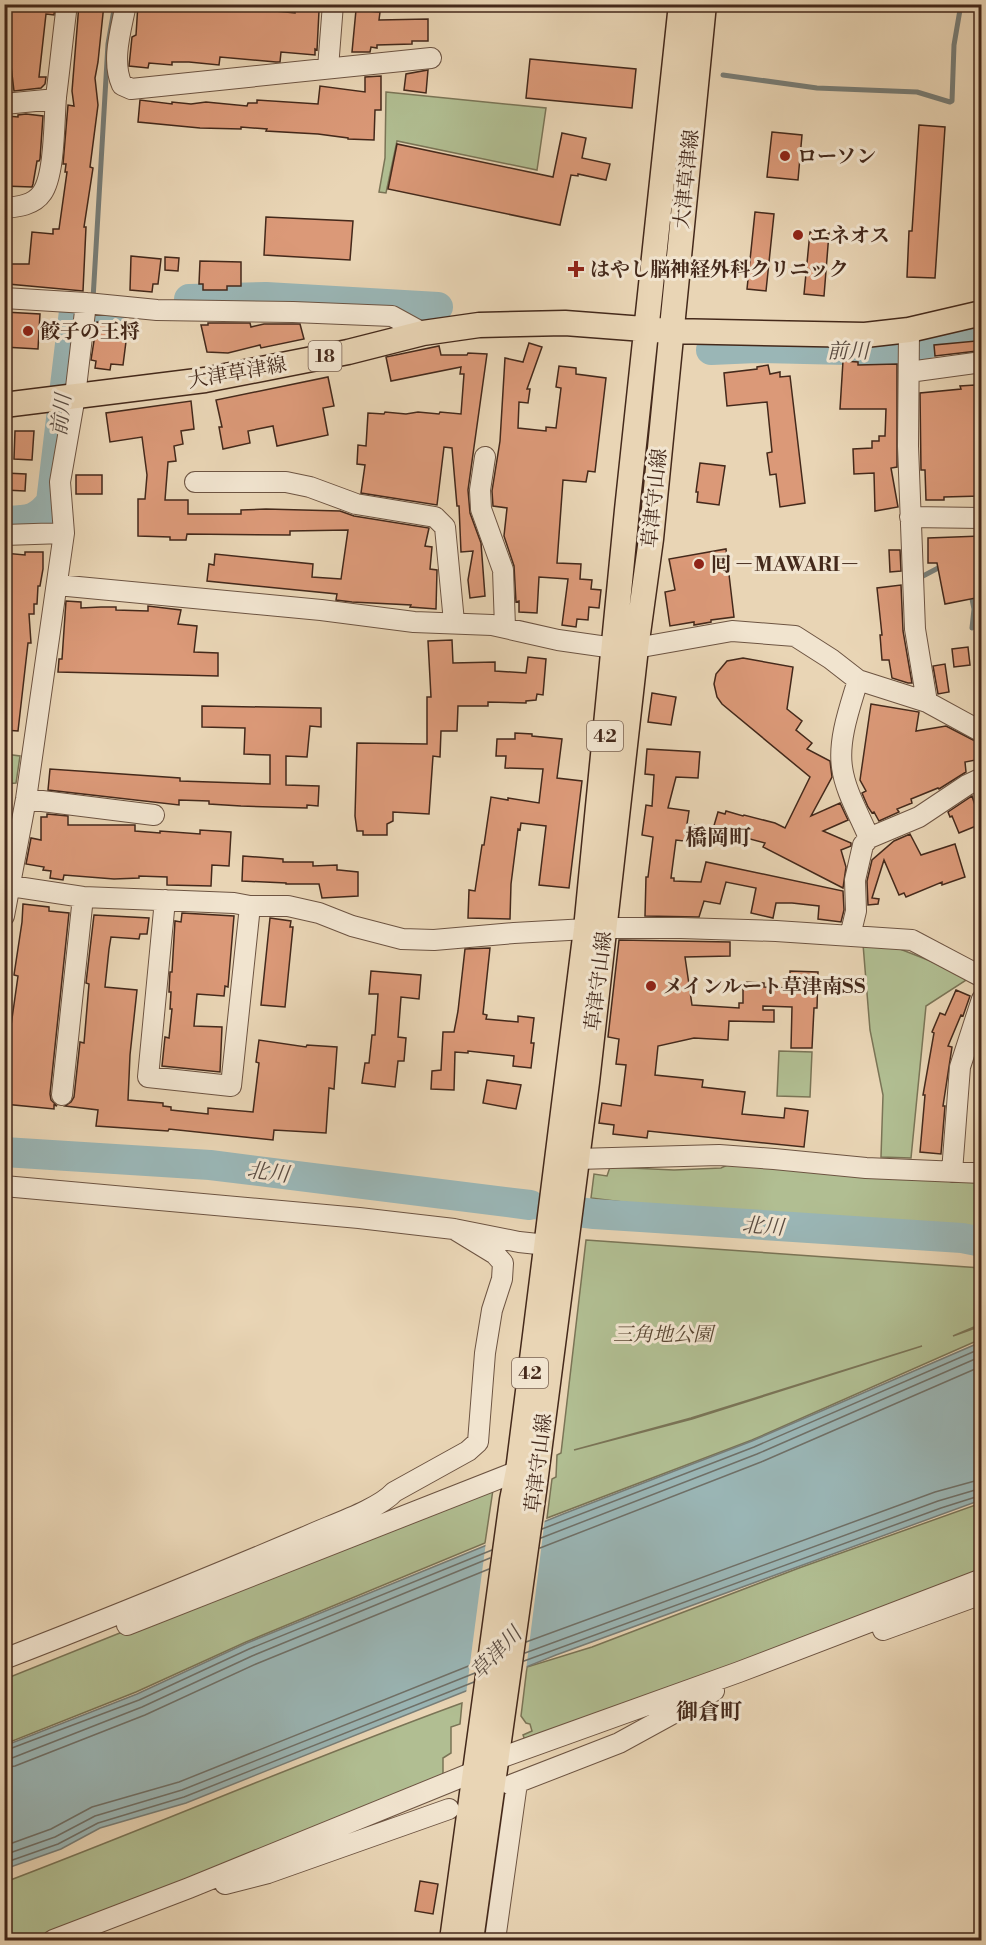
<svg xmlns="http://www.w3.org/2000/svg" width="986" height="1945" viewBox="0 0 986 1945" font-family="'Libre Bodoni','Noto Serif JP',serif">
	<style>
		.green { fill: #b1be92; stroke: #7a7456; stroke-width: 1.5; fill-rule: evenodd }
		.water { fill: #9ab6b6; stroke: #787e78; stroke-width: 1.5 }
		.pier { fill: #e9d5b5 }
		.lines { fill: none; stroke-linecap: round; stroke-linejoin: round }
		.shore { stroke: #6f7068; stroke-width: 1.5 }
		.stream { stroke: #787e78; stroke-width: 5 }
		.river { stroke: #9ab6b6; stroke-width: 30 }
		.building { fill: #db9978; stroke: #44291b; stroke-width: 1.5 }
		.minor-casing { stroke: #6d5442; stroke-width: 22 }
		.major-casing { stroke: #44291b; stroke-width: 27 }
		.minor { stroke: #f1e4cf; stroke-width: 20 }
		.major { stroke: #e9d5b5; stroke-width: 24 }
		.poi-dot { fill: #8f2418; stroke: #f1e4cf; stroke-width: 2 }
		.labels { text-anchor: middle; stroke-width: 6; stroke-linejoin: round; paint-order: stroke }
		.shield { fill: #f1e4cf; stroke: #786151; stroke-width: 1.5 }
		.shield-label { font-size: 18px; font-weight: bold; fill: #44291b }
		.poi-label { font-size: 20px; font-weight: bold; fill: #44291b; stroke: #f1e4cf; text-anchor: start }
		.street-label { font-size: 20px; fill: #44291b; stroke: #f1e4cf }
		.park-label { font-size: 20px; font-style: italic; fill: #5a4733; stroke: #f1e4cf }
		.water-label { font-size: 21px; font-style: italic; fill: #5a4c42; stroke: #f1e4cf }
		.quarter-label { font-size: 22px; font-weight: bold; fill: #44291b; stroke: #f1e4cf }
	</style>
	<rect width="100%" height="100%" fill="#e9d5b5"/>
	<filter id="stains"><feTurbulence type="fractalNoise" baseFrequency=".00333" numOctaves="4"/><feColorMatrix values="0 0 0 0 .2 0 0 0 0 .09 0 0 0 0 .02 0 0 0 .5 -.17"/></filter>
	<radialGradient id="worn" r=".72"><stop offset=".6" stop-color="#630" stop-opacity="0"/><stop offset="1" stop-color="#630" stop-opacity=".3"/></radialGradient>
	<path class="green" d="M386 92 546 108 537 170 397 141 386 193 379 192 385 158Z
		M5 754 20 756 16 783 5 784Z
		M863 944 900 949 971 977 926 1006 911 1158 881 1157 883 1095 870 1030Z
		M779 1051 812 1052 810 1097 777 1096Z
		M734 1162 981 1180V1234L978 1232 918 1229 900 1225 654 1206 591 1198 594 1174 607 1176 610 1167 674 1170 721 1168Z
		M586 1240 981 1268V1324L953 1336 981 1326V1339L752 1440 547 1518 552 1479 556 1477 557 1455 561 1453ZM922 1346 692 1419 574 1450 691 1418Z
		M494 1483 485 1543 246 1642 136 1692 5 1744V1679Z
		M981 1503V1572L526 1743 523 1735 532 1731 530 1724 526 1723 521 1716 527 1667 592 1647 799 1568Z
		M462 1703 460 1724 451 1727V1753L443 1758V1776L75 1928 40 1940H5V1882C158 1824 308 1759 462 1703Z"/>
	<path class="water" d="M981 1342V1500L556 1655 186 1803 100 1828 61 1849 5 1869 4 1746 137 1694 247 1643 563 1514 752 1441Z"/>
	<path class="pier" d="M545 1518 526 1670 466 1694 486 1542Z"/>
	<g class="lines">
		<path class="shore" d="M542 1529 754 1447 982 1348
			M541 1538 757 1454 982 1356
			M540 1548 761 1462 982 1366
			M526 1642 935 1492 982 1479
			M525 1653 938 1501 982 1488
			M524 1661 941 1508 982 1495
			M4 1751 139 1700 249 1649 492 1550
			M4 1759 12 1758 142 1707 252 1656 490 1558
			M4 1768 15 1766 145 1715 256 1664 489 1569
			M4 1846 51 1829 92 1807 179 1782 476 1663
			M4 1855 55 1837 95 1816 182 1790 475 1673
			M4 1863 58 1844 98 1823 184 1797 474 1682"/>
		<path class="stream" d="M723 75 817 88 917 92 950 102 952 101 954 45 961 4
			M93 299 108 44 115 4
			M956 337 975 327
			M919 574 923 576 942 566
			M971 594 974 609 972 628"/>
		<path class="river" d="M189 299 266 297 438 307
			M711 350 757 348 889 351 913 349 938 339 956 337 965 338 982 346
			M4 521C27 520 37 521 51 502L74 311 110 314
			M4 1152 210 1165 530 1205
			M545 1208 594 1214 962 1238 982 1242"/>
	</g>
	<path class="building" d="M4 4H55L54 15 46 14 39 77H46L45 84 41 88 14 91 11 66 4 65Z
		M79 4H104L98 62 95 78 98 105 90 167 93 168 84 227H86L83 291 8 284 9 264H29L32 232 53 234V229H59L67 172H65L66 164H63L68 105 74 106 72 91Z
		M138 4H204L295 13V7L317 8V11H319L317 50 315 49V55L281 52 280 62H276L220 57 219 65 189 62H172V65L149 63 148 68 129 66 132 37 136 35Z
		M356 10 380 12 379 20 428 19V41H412V44L377 45V48L371 47 370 52H352Z
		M530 59 636 69 632 108 526 98Z
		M428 70 426 93 404 90 406 74Z
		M381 76V110H375L374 140 348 139V138L318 134 266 131 267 129 241 127V129L200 128 138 122 140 100 172 104V102L191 104 206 102 247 106 248 103H257V100L318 104 320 86 365 92V77Z
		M26 114 43 116 40 159 39 161H37L33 184 32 187 4 186V134L7 116 18 117V115Z
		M919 125 945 127 935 278 907 277 909 231H912Z
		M772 132 802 135 798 180 767 177Z
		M562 133 586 138 582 158 610 164 606 180 578 174V176L571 175 560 225 388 189 397 144 553 177Z
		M755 212 774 214 766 291 747 289Z
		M266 217 353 221 350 260 264 255Z
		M810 232 829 233 824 296 804 294Z
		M131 256 161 259 158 284H153L152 292 130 290Z
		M165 257 179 258 178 271 165 270Z
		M200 261 241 262V286H227V290H203V284H199Z
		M4 312 40 314 38 349 4 347Z
		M97 322 128 326 123 365 111 364 110 370 95 368 96 361 91 360Z
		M208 323H250L251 327 264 324H300L304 339 261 348 260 345 228 353 207 352 201 325H208Z
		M976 341 977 351 935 356 934 345Z
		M529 343 542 347 527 389H530L528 403 519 402 518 428 546 431V427L556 428 561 388 556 387 559 366 576 368V374L606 378 595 472 588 471 586 482 563 480 557 563 581 564 580 579 592 580 591 589 601 590 599 608 589 607 588 620 577 619 576 627 562 625 568 579 539 577 537 613 519 612V601L516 602 514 566 504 536 507 508 493 506 492 491 500 441 505 358 523 362Z
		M439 346 441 355H467L468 353 487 354 468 490 470 513 481 543 485 596 470 598 468 580 473 551 461 552 459 506H457L452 448 444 447 437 505 361 493 365 465 357 464 358 445 366 446 368 413 384 414 385 412 406 414 418 412 439 414 440 412 461 414 464 374H460L461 367 391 381 386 357Z
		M843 361 858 362V365L897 364V467L891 468 898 507 875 511 874 473 854 474 853 449 872 448V441H879V436H885L886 409H840Z
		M768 365 770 374 780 372V377L790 376 805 503 780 507 776 474 770 475 767 453 772 452 767 402 727 406 724 373 757 369V367Z
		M328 377 334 406 323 408 328 435 277 446 273 426 248 431 250 443 223 449 219 427H222L216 400Z
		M975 385V389H981V496L944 497V500H926L925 470H921L920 393 961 389 960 386Z
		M191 401 194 429 181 431 183 444 174 446 176 461 168 462 165 500H188V514H241V510L266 509 340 511 354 516 429 528 425 546 432 547 430 569 437 570 436 609 410 607 411 605 352 602 336 600 337 594 207 581 209 564 214 565 215 554 313 564 312 577 341 579 348 530 290 531V535L187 534 186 540H170V537L138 536V499H145L147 475 142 437 110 442 106 413Z
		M15 431H34L32 460 14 459Z
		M700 463 725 466 719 505 697 502 698 492H696Z
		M5 473 26 474 25 491 5 490Z
		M76 475H102V494H76Z
		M981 536V597L945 604 937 563H928V538Z
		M726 549 734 617 711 620V622L694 625V622L670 626 665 592 675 590 669 559Z
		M889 550H900L901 571 890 572Z
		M25 552H43V569L40 586H38L37 604H34V614H29L31 643H28L18 731 4 730V553L25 555Z
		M901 585 903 631 912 683H908L892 678 889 660H882L880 635H882L877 588Z
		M66 601 81 602V608L101 607H116V610L148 611V606L181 610 178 624 197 626 194 652 218 653V676L58 672 59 659H62Z
		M452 640 453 663 495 662V671L526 673 528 657 546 659 543 695 537 694 536 700 526 701V703L488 702V706H458L457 731H441L440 757 433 756 429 814 393 812V821L387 824V835H363V831H357L355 816 357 743 427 744V697H431L428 641Z
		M968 647 970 665 954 667 952 649Z
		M743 658 793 667 787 709 802 721 796 730 812 743 807 749 830 761 832 777 811 816 840 803 848 820 823 831 851 843V846L841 850 846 867 843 888 763 847 765 843 713 829 718 812 725 814 726 811 743 816 744 815 775 823 785 828 810 777 722 704 717 697 714 684 716 674 727 661Z
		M945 664 949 692 938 694 933 666Z
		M652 693 676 697 671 725 648 722Z
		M871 704 919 712 916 731 946 726 979 743 981 759 965 762 966 772 939 789 938 788 911 799 912 803 897 809 899 812 879 821 874 812 872 813 868 807 862 793 866 791 860 780Z
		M202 706 321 708V727L310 726 307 757 286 756V785L319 786 318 806 307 805V808L241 806 209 804V801L179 800V805L48 790 50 769 180 778V781L270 784V755L244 754 245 728 202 727Z
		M515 733 532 734V736L562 739 557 778 582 781 569 888 539 885 546 826 521 823 520 830 518 829 511 884 510 919 468 918 469 890 475 891 482 845H484L491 797 508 800V798L539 803 543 769 505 768 506 756H496L497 739H515Z
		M647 749 700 752 698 778 676 777 668 808 689 811 687 824 694 825 692 842 676 840 671 878H674V881L701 882 706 862 843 891 844 910 841 922 818 919 819 906 792 903H776L773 918 751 913 756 888 726 882 720 904 704 901 699 917 645 916 646 877H648L653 837 642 835 646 805 652 806 654 775 645 774Z
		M972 796 981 824 959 833 952 816 950 817 948 812Z
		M47 814 68 816V825H135V831L160 833V831L200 834V830L231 832 229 866 212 865 211 886 167 885V877L139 876V878L114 879 64 875 63 880 50 878 51 871 43 870 44 867 26 864 31 838 41 840V817H47Z
		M910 834 921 855 955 844 965 877 942 885V882L906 897 904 893 899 895 884 860 872 898 879 899 878 904 868 905 867 881 872 860 894 841Z
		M243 856 283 859V862H313V866L337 865V870H339L358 872V896L322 898 319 884H286V883L242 881Z
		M23 904 49 907V911L69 913 50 1094 51 1100 57 1106 54 1105V1109L4 1104 8 1054H7L18 976 14 975 22 922Z
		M182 913 234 916 228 987 225 986 224 996 197 994 194 1026 222 1027 220 1072 162 1066 165 1037 169 1038 172 1009H170L171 992H169L170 972H172L175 921 181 922Z
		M94 915 149 918 147 934H140L139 939 111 937 109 949 105 987 137 990 130 1055 128 1100 163 1103V1106L171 1107V1110L208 1114V1108L253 1112 259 1063 256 1062 259 1040 306 1047 307 1045 337 1047 334 1089 329 1088 326 1133 274 1130 273 1140 169 1129 168 1131 96 1126 98 1110 65 1106 71 1102 74 1097 80 1042 84 1043 89 984 86 983Z
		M270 918 291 921 290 927H293L285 1007 261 1005Z
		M619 940 730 942V956L685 957 692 1005 739 1008V1003H743V982L764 983V987L790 988V971L818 972 817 1008H814L812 1048H791L792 1007 763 1006V1010H774V1022L729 1021 728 1040 694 1038 658 1046 655 1075 703 1080 702 1087 745 1092 742 1114 784 1118 785 1108 808 1111 804 1147 648 1131 647 1138 613 1134 614 1125 599 1123 602 1103 621 1106 626 1065 616 1064 619 1039 608 1037Z
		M490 948 483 1014 487 1015 486 1019 518 1022V1016L534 1018 531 1043H534L531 1068 513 1066 514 1056 468 1051V1053L455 1052 454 1090 431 1089 432 1071 441 1070 443 1032H454L458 1011 465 949Z
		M371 971 421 975 419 999 401 997 398 1037 406 1038 404 1061H398L395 1087 362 1083 365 1063H369L372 1035H375L378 994H369Z
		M956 990 970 996 963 1016 961 1015 948 1046 952 1047 943 1106H945L941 1154 920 1152 925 1095H923L934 1033 932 1032 940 1013 945 1015Z
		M487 1080 521 1085 516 1109 483 1103Z
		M420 1881 438 1884 433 1914 415 1911Z"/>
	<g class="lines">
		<defs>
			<path id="minor" d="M126 4C121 30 111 61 122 85L131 89 431 58
				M328 68 333 4
				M4 104 56 99
				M4 208C18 207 34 205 42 193 55 175 54 120 56 97 60 66 63 35 67 4
				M4 298 86 303 157 310 293 312 392 316 423 333
				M909 330 908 446 915 629 927 702
				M909 372 982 362
				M485 457 480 490 481 509 503 570 505 627
				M195 482H286L310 487 356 504 435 517 445 527 454 622
				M910 517 982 518
				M4 535 64 533
				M57 585 321 610 414 622 492 625 558 640 614 648H636L732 631 795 636 831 659 858 680 927 702 982 732
				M858 680C850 707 838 739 842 767 845 791 860 816 869 838
				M26 799 154 815
				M4 885 83 897 234 903 250 906H288L319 913 352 926 402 939 434 940 514 933 605 928H681L776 931 912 940 982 977
				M165 900 148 1077 231 1086 250 906
				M4 916 26 799 64 533 60 482 75 396 86 303
				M850 936 856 911 855 880 863 845 869 838 919 817 967 785 982 778
				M62 1095 83 897
				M577 1159 719 1155 774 1159 866 1168 982 1173
				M952 1172 960 1067 982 999
				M4 1186 359 1218 454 1229 519 1242 547 1245
				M127 1625 518 1471
				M883 1630 982 1594
				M4 1659C105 1620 205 1579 305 1537 328 1526 378 1510 394 1492L468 1451 478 1442 485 1353 492 1310 502 1279 503 1263 495 1254 454 1229
				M497 1759 739 1672 982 1579
				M511 1785 619 1743 714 1691
				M225 1884 268 1873 449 1809
				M53 1940 189 1888 474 1772
				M495 1940 517 1783"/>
			<path id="major" d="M4 405 205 380 348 352 423 333 479 325 565 323 670 331 865 335 909 330 982 313
				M452 1940 512 1500 518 1471 586 929 627 510 681 4
				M471 1940 534 1491 587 1082 636 648 651 539 704 4"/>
		</defs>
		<use href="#minor" class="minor-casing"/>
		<use href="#major" class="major-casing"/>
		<use href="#minor" class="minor"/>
		<use href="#major" class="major"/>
	</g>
	<g class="poi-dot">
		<circle cx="785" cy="156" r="6"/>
		<circle cx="798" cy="235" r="6"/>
		<path d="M573 260h6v6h6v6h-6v6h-6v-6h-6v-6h6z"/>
		<circle cx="28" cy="331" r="6"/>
		<circle cx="699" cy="564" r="6"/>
		<circle cx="651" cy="986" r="6"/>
	</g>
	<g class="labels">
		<g class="shield">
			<rect x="308.5" y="341" width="33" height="30" rx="4.5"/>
			<rect x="587" y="721" width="36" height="30" rx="4.5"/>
			<rect x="512" y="1358" width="36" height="30" rx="4.5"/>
		</g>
		<g class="shield-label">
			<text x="325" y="362">18</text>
			<text x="605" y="742">42</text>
			<text x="530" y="1379">42</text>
		</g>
		<g class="poi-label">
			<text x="797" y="163">ローソン</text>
			<text x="810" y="242">エネオス</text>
			<text x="590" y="276">はやし脳神経外科クリニック</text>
			<text x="40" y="338">餃子の王将</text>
			<text x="711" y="571">囘 －MAWARI－</text>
			<text x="663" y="993">メインルート草津南SS</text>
		</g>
		<g class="street-label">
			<text transform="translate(686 179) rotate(-84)" y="7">大津草津線</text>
			<text transform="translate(237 372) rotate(-10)" y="7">大津草津線</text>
			<text transform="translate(654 498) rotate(-84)" y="7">草津守山線</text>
			<text transform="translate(598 981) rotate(-83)" y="7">草津守山線</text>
			<text transform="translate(538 1463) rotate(-83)" y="7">草津守山線</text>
		</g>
		<g class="park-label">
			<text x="663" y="1341">三角地公園</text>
		</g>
		<g class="water-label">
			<text x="848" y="358">前川</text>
			<text transform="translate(61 415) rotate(-83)" y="7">前川</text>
			<text transform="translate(268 1172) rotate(7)" y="7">北川</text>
			<text transform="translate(763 1226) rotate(4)" y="7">北川</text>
			<text transform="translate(496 1653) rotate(-46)" y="7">草津川</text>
		</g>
		<g class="quarter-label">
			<text x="718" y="845">橋岡町</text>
			<text x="709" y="1719">御倉町</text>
		</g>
	</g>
	<rect width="986" height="1945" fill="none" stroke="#e9d5b5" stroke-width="24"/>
	<rect x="6" y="6" width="974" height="1933" fill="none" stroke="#44291b" stroke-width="3"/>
	<rect x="12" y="12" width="962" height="1921" fill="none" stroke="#44291b" stroke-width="1.5"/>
	<rect width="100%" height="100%" filter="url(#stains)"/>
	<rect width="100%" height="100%" fill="url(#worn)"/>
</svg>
